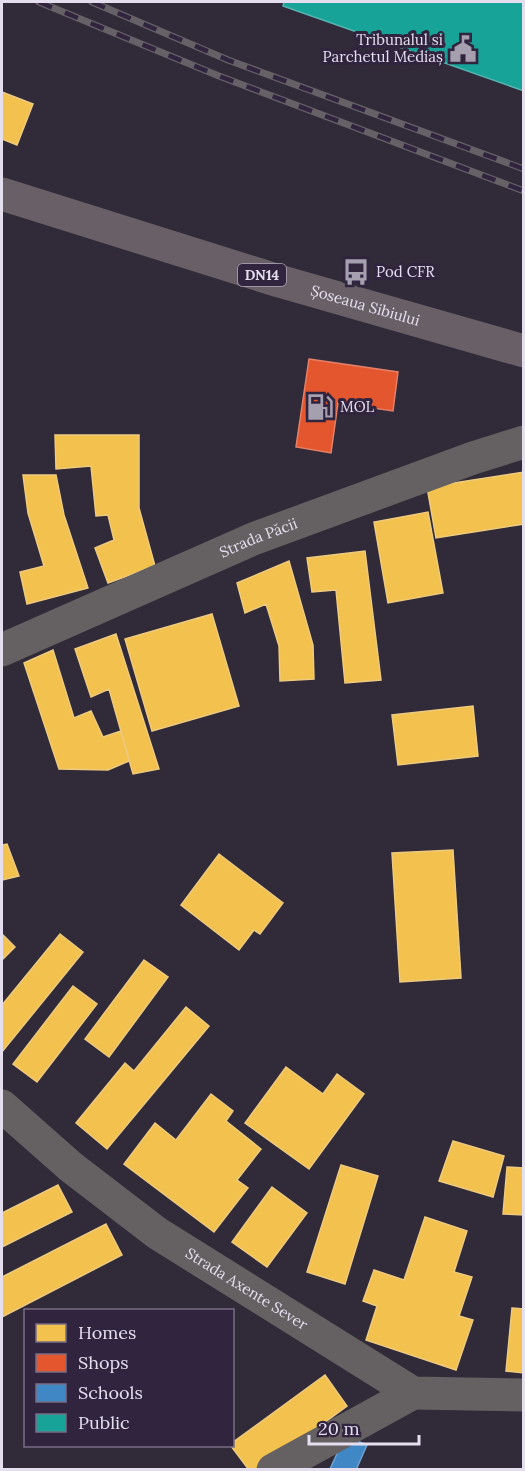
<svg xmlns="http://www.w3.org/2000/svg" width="525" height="1471" viewBox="0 0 525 1471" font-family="Lora,serif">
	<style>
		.homes { fill: #f2c14e; stroke: #eeca7e; stroke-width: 1.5 }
		.shops { fill: #e4572e; stroke: #e48068; stroke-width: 1.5 }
		.schools { fill: #3f88c5; stroke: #71a2d2; stroke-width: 1.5 }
		.public { fill: #17a398; stroke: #55b5b2; stroke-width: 1.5 }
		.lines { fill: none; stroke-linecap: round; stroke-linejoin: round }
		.street { stroke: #656062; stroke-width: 33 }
		.primary { stroke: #686066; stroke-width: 33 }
		.rail-casing { stroke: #666167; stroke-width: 7 }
		.rail { stroke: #30243e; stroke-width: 4.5; stroke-dasharray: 14; stroke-linecap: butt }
		.labels { text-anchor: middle; stroke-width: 6; stroke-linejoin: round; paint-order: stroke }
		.shield { fill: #30243e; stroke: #afa6ba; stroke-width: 1.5 }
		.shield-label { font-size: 14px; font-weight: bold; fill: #e5deef }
		.poi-label { font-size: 15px; fill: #e5deef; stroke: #30243e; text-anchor: start }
		.street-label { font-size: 15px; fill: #e5deef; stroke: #30243e }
	</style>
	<rect width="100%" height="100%" fill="#312a38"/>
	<path class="homes" d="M2 92 33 104 17 145 2 139Z
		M55 435H139V508L155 566 108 583 95 548 114 540 108 515 96 516 91 466 56 469Z
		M524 472V524L436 538 427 487Z
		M23 475H56L64 515 88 588 27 604 20 572 44 566 28 513Z
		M428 512 443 593 388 603 374 522Z
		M365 551 381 680 345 683 336 590 312 592 307 558Z
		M289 561 313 645 314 679 280 681 279 646 266 604 245 613 237 583Z
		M212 614 239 706 152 731 125 639Z
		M116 634 159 769 133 774 109 689 91 697 75 649Z
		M53 650 74 718 91 711 103 737 121 731 129 761 108 770 59 769 24 663Z
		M473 706 478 756 398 765 392 715Z
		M7 844 19 876 2 880V845Z
		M453 850 461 978 400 982 392 853Z
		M219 854 283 903 260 934 254 930 239 950 181 905Z
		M2 934 15 947 2 960Z
		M60 934 83 952 2 1052V1005Z
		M144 960 168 977 109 1057 85 1039Z
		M73 986 97 1004 37 1082 13 1064Z
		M186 1007 209 1026 107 1149 76 1123 125 1063 134 1071Z
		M286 1067 323 1094 337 1074 364 1094 309 1169 245 1123Z
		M211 1094 233 1111 226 1121 261 1149 237 1180 248 1188 214 1232 124 1164 155 1123 176 1140Z
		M453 1141 504 1156 493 1197 439 1181Z
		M341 1165 378 1176 345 1284 307 1272Z
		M507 1167 524 1168V1215L503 1214Z
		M58 1185 72 1212 2 1247V1213Z
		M272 1187 307 1213 267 1267 232 1242Z
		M425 1217 467 1231 454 1272 472 1277 459 1316 473 1320 456 1370 366 1340 377 1306 363 1301 374 1270 404 1280Z
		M106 1224 122 1255 2 1317V1277Z
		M512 1308 524 1309V1373L506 1371Z
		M325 1375 347 1406 260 1470H249L231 1446H232V1443Z"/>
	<path class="shops" d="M309 359 398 372 393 411 338 403 331 453 296 447Z"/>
	<path class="schools" d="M345 1436 367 1445 356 1470 330 1469Z"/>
	<path class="public" d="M284 2H524V91L283 6Z"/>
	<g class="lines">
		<g class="street">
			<path id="s1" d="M2 650 253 539 473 458 524 442"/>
			<path id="s2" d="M2 1106 71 1167 157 1233 413 1393 524 1395"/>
			<path d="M273 1470 413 1393"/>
		</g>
		<path class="primary" id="s3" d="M2 194 279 281 524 351"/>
		<defs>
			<path id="rail" d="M39 2 219 76 524 191
				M92 2 228 60 524 169"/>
		</defs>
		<use href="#rail" class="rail-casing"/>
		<use href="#rail" class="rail"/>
	</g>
	<defs>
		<symbol id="civic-bare" viewBox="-9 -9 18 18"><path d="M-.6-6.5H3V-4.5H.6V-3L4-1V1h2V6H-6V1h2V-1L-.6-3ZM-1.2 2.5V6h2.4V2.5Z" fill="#a69faf" stroke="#30243e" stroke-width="2.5" paint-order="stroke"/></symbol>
		<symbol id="bus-bare" viewBox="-9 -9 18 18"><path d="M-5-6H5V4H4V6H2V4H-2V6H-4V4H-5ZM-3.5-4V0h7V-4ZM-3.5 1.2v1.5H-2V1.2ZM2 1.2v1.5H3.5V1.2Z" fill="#a69faf" stroke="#30243e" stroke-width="2.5" paint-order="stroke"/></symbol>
		<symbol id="fuel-bare" viewBox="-9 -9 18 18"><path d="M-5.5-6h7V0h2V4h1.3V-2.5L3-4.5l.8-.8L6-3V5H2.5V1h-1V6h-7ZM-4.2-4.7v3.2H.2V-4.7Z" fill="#a69faf" stroke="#30243e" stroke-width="2.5" paint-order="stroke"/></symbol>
	</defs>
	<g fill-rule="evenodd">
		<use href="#civic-bare" x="444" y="30" width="38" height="38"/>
		<use href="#bus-bare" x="337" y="253" width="38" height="38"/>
		<use href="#fuel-bare" x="301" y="388" width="38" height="38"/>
	</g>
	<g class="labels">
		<rect class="shield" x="238" y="264" width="48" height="22" rx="4.5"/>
		<g class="shield-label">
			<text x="262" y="280">DN14</text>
		</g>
		<g class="poi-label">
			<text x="443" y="45" text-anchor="end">Tribunalul si<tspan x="443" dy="17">Parchetul Mediaș</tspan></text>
			<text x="376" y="277">Pod CFR</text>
			<text x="340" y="412">MOL</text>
		</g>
		<g class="street-label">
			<text dy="5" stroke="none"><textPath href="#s3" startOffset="380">Șoseaua Sibiului</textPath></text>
			<text dy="5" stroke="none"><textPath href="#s1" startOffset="280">Strada Păcii</textPath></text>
			<text dy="5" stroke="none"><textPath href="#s2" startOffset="306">Strada Axente Sever</textPath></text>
		</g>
	</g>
	<rect width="525" height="1471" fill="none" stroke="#e5deef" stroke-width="6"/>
	<rect x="24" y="1309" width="210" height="138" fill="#30243e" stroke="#786e85" stroke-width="1.5"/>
	<rect x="36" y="1324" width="30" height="18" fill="#f2c14e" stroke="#786e85" stroke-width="1.5"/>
	<text x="78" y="1339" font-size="18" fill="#e5deef">Homes</text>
	<rect x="36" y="1354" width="30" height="18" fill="#e4572e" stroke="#786e85" stroke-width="1.5"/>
	<text x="78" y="1369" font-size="18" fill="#e5deef">Shops</text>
	<rect x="36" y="1384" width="30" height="18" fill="#3f88c5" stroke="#786e85" stroke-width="1.5"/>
	<text x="78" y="1399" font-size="18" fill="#e5deef">Schools</text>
	<rect x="36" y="1414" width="30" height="18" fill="#17a398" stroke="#786e85" stroke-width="1.5"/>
	<text x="78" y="1429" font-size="18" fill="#e5deef">Public</text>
	<path d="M309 1435v9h110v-9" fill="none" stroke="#e5deef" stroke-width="3"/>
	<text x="318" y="1435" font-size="18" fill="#e5deef" stroke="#30243e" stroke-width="4.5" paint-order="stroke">20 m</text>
</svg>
